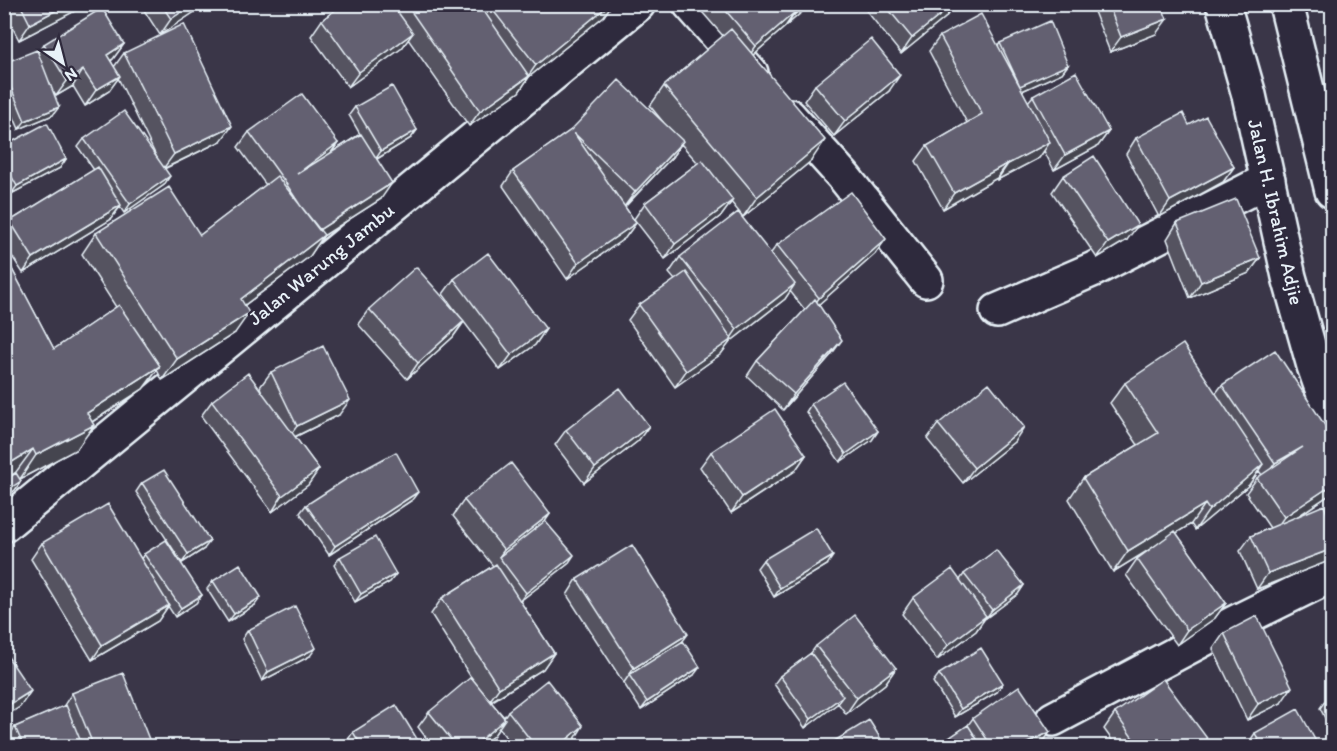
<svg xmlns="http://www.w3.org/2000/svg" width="1337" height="751" viewBox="0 0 1337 751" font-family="Itim,sans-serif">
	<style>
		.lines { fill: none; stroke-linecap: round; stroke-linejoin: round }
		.minor-casing { stroke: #e8f1f8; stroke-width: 38 }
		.primary-casing { stroke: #e8f1f8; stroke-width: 38 }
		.minor { stroke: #2f2a3d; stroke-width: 33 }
		.primary { stroke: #2f2a3d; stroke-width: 33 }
		.wall { fill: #555361; stroke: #e8f1f8; stroke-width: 1.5 }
		.shaded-wall { fill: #45444f; stroke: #e8f1f8; stroke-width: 1.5 }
		.building { fill: #636171; stroke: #e8f1f8; stroke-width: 1.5 }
		.labels { text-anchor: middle; stroke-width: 4.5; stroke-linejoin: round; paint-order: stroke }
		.street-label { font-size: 20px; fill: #e8f1f8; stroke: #2f2a3d }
	</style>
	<rect width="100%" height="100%" fill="#3a3648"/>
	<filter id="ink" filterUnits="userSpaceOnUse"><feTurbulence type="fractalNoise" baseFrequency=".0167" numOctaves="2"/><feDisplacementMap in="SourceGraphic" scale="12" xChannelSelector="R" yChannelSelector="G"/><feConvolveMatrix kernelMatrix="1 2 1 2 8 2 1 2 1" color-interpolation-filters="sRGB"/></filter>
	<g filter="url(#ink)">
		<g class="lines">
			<defs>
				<path id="minor" d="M690 4 751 73
					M789 116 844 177 926 280
					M997 311 1094 269 1268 180
					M4 525 638 4
					M1053 719 1234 623 1332 575"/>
				<path id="primary" d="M1223 4 1249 95 1289 277 1314 366 1332 417
					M1286 4 1332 191"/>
			</defs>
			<use href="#minor" class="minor-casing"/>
			<use href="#primary" class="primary-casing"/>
			<use href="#minor" class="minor"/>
			<use href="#primary" class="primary"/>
		</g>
		<path class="wall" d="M4 4H80L75 11 19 40 4 11Z
			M140 4H204L202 7 160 35Z
			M343 4H612L604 16 529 77 519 92 469 126 408 39 402 48 348 87 311 36 322 20Z
			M696 4H811L787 25 785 27 753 55 811 161 743 217 731 202 722 215 665 259 634 219 645 203 698 163 681 144 672 157 625 207 636 223 625 238 567 279 503 186 513 171 571 130 663 122 650 106 664 86 723 36 696 5Z
			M861 4H955L945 18 901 54Z
			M1091 4H1161L1156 34 1110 52Z
			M940 36 998 46 1000 43 1068 65 1062 73 1022 91 1028 102 1033 96 1109 131 1098 146 1054 170 1044 151 1039 158 997 180V178L943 209 916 161 927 146 967 123 929 51Z
			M44 44H124L113 59 111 61 114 67 124 53 221 141 164 169V185L124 213 120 207 110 220 23 273 4 244V229L10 221 94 170 78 147 84 139 158 160 118 78 109 91 85 106 73 86 56 96 54 93 53 115 19 129 4 94V63L38 52Z
			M815 85 889 91 834 136 804 101Z
			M355 107 417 130 411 138 377 159 381 199 324 235 310 256 245 305 235 333 162 380 157 370 143 389 92 422 77 449 20 479 21 481 15 490 4 498V254L54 349 116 307 82 254 96 233 200 235 266 185 238 147 249 132 338 143 331 153 360 134 349 115Z
			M1189 125 1234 167 1223 182 1159 217 1126 154 1136 138Z
			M4 146 66 159 60 168 11 194 4 182Z
			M1063 176 1127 240 1097 258 1052 192Z
			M1177 223 1260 258 1249 273 1190 298 1167 239Z
			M777 245 875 254 819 304 831 355 783 410 747 376 757 361 805 310 790 291 785 299 730 342 721 354 675 387 628 320 639 305 675 280 669 273 680 257 771 253Z
			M454 279 546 329 535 345 500 370 464 322 453 337 407 379 358 324 369 309 461 318 443 294Z
			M271 372 339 415 295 437 319 469 308 485 272 512 201 416 212 401 262 393 260 387Z
			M1125 383 1216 393 1222 385 1332 436V493L1299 516 1329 561 1257 589 1240 551 1251 536 1270 528 1246 493 1257 478 1262 475 1259 471 1249 485 1195 530 1191 524 1176 533 1226 603 1215 618 1177 645 1126 575 1137 559 1153 547 1113 572 1069 499 1083 478 1138 445 1110 403Z
			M811 404 878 431 872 440 840 462 806 412Z
			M938 424 1014 442 963 483 927 439Z
			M566 430 638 441 584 483 555 445Z
			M711 452 806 455 795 471 731 513 700 467Z
			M142 483 204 549 182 563 136 492Z
			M412 500 329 555 300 513 306 505Z
			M464 500 550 514 545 521 568 564 520 601 554 653 543 669 491 702 504 717 508 711 573 742 567 747H513L499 728 494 735 480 747H433L418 727 429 712 474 682 431 614 442 598 493 566 453 516Z
			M42 543 141 559 144 554 202 595 196 603 175 617 168 606 158 621 92 660 31 559Z
			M340 557 396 574 390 582 355 602 334 565Z
			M763 560 827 565 774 597 757 568Z
			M964 574 1024 585 1018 594 986 618V617L976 631 937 660 902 614 913 598 960 580Z
			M577 579 694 675 641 710 567 595Z
			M213 581 255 605 228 622 207 589Z
			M248 630 310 656 262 681 242 639Z
			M1224 633 1281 703 1247 720 1213 649Z
			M816 646 896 668 885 684 846 714 838 703 805 728 774 684 780 676 811 653Z
			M939 674 997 692 955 717 933 682Z
			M1332 692V732L1320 708 1331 693Z
			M72 693 152 747H6L4 742 15 727 63 707Z
			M1115 713 1211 747H1117L1104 729Z
			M973 718 1050 732 1045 739 1050 747H936L968 725Z
			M353 732 422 747H343Z
			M1255 733 1319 747H1246Z"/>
		<path class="shaded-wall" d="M68 4H80L75 11 19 40 30 24Z
			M193 4H204L202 7 160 35 171 19Z
			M610 4H612L604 16 529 77 519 92 469 126 480 111 527 78 536 65Z
			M807 4H811L787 25 793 16Z
			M954 4H955L945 18 901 54 912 38Z
			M795 12 785 27 745 62 756 46Z
			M1167 19 1156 34 1110 52 1121 37Z
			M413 33 402 48 348 87 359 72Z
			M124 44 113 59 96 70 107 55Z
			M1068 65 1062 73 1013 95 1019 86Z
			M83 70 73 86 56 96 67 81Z
			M900 75 889 91 834 136 845 121Z
			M120 76 109 91 85 106 96 90Z
			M59 107 53 115 19 129 25 121Z
			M232 126 221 141 163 169 174 154Z
			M417 130 411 138 375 160 381 151Z
			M1109 131 1098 146 1054 170 1065 155Z
			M825 140 811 161 743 217 757 197Z
			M683 141 672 157 624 207 635 192Z
			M1050 142 1039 158 997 180 1008 164Z
			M338 143 327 158 297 174Z
			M66 159 60 168 11 194 17 186Z
			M1008 163 997 178 943 209 954 193Z
			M1234 167 1223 182 1159 217 1170 201Z
			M170 176 164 185 124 213 130 204Z
			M392 183 381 199 306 247 317 231Z
			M733 200 722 215 665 259 675 244Z
			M121 205 110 220 23 273 33 258Z
			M636 223 625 238 567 279 578 263Z
			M1138 225 1127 240 1097 258 1108 243Z
			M324 235 310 256 226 319 241 299Z
			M886 239 875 254 808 314 819 298Z
			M1260 258 1249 273 1190 298 1201 282Z
			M795 284 785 299 730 342 721 354 675 387 686 371 729 341 737 329Z
			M249 313 235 333 162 380 177 359Z
			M464 321 453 337 407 379 418 363Z
			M546 329 535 345 500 370 511 355Z
			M842 340 831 355 783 410 794 394Z
			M160 366 143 389 70 436 87 413Z
			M350 400 339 415 286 441 297 426Z
			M94 425 77 449 20 479 36 455Z
			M649 426 638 441 584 483 595 468Z
			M1024 427 1014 442 963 483 974 468Z
			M878 431 872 440 840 462 846 454Z
			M1303 447 1264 479 1275 463Z
			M33 449 16 472 4 480V467Z
			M806 455 795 471 731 513 742 497Z
			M1263 464 1249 485 1195 530 1209 510Z
			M319 469 308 485 272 512 282 496Z
			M21 481 15 490 4 498V491Z
			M1332 485V493L1273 533 1284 517Z
			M418 492 412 500 329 555 335 546Z
			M1205 504 1191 524 1113 572 1128 551Z
			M550 514 540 529 499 557 504 550Z
			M210 541 204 549 182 563 188 554Z
			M1332 549V556L1329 561 1257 589 1268 573Z
			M574 555 568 564 520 601 526 593Z
			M833 556 827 565 774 597 780 588Z
			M396 574 390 582 355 602 361 594Z
			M1024 585 1018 594 986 618 992 610Z
			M202 595 196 603 175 617 181 608Z
			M261 597 255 605 228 622 234 614Z
			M1226 603 1215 618 1177 645 1187 630Z
			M169 605 158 621 92 660 102 645Z
			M986 616 976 631 937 660 948 645Z
			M688 634 677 649 629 675 623 684 634 668Z
			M316 648 310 656 262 681 268 672Z
			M554 653 543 669 488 703 499 688Z
			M700 667 694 675 641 710 647 702Z
			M896 668 885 684 846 714 857 698Z
			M1003 683 997 692 955 717 961 709Z
			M1292 687 1281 703 1247 720 1258 704Z
			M31 691 20 707 4 717V708Z
			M843 696 837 704 805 728 811 719Z
			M505 719 494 735 480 747H472Z
			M583 726 573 742 567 747H558Z
			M1050 732 1040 747H1019Z"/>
		<path class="building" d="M20 4H68L30 24Z
			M161 4H193L171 19Z
			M343 4H392L413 33 359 72 322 20Z
			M406 4H479L529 76 480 111Z
			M488 4H610L536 65Z
			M720 4H789L795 12 756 46Z
			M789 4H807L793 16 795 12Z
			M884 4H954L912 38Z
			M1108 4H1161L1167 19 1121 37Z
			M102 8 124 44 107 55 120 76 96 90 83 70 67 81 44 44Z
			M981 14 1050 142 1008 164V163L954 193 927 146 982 114 940 36Z
			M1050 21 1068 65 1020 86 1000 43Z
			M184 24 232 126 174 154 124 53Z
			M731 29 825 140 757 197 664 86Z
			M871 39 900 75 845 121 815 85Z
			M37 50 59 107 25 121 4 71V63Z
			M1076 72 1109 131 1065 155 1033 96Z
			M619 80 683 141 635 192 574 133 636 223 578 263 513 171 571 130Z
			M392 86 417 130 381 151 355 107Z
			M302 94 338 143 297 174 361 134 392 183 319 230 300 205 285 182 249 132Z
			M124 111 170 176 130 204 84 139Z
			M1183 113 1189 125 1206 116 1234 167 1170 201 1136 138Z
			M47 123 66 159 17 186 4 163V146Z
			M1094 156 1138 225 1108 243 1063 176Z
			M702 160 733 200 675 244 645 203Z
			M98 167 121 205 33 258 10 221Z
			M277 176 324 235 241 299 249 313 177 359 96 233 169 187 200 235Z
			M851 192 886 239 819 298 777 245Z
			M1236 199 1260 258 1201 282 1177 223Z
			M738 212 795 284 737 329 680 257Z
			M488 253 546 329 511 355 454 279Z
			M4 254 54 349 119 305 160 366 87 413 94 425 36 455 33 449 4 467Z
			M416 267 464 321 418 363 369 309Z
			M686 272 732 339 686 371 639 305Z
			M815 299 842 340 794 394 757 361Z
			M1183 344 1263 464 1209 510 1205 504 1128 551 1083 478 1158 433 1125 383Z
			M323 346 350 400 297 426 271 372Z
			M1275 350 1332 436V485L1284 517 1257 478 1303 447 1275 463 1222 385Z
			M248 373 319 469 282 496 212 401Z
			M843 382 878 431 846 454 811 404Z
			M989 383 1024 427 974 468 938 424Z
			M620 388 649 426 595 468 566 430Z
			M775 409 806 455 742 497 711 452Z
			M396 452 418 492 335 546 306 505 348 478Z
			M511 463 550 514 504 550 464 500Z
			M164 470 210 541 188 554 142 483Z
			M4 472 12 487 4 491Z
			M16 473 21 481 12 487 8 478Z
			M108 504 169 605 102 645 42 543Z
			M1324 505 1332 527V549L1268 573 1251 536Z
			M545 521 574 555 526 593 499 557Z
			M816 528 833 556 780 588 763 560Z
			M1175 531 1226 603 1187 630 1137 559Z
			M375 537 396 574 361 594 340 557Z
			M166 540 202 595 181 608 144 554Z
			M632 545 688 634 634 668 577 579Z
			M996 550 1024 585 992 610 964 574Z
			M240 564 261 597 234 614 213 581Z
			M496 564 554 653 499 688 442 598Z
			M952 569 986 616 948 645 913 598Z
			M295 606 316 648 268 672 248 630Z
			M855 615 896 668 857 698 816 646Z
			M1257 616 1292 687 1258 704 1224 633Z
			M683 641 700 667 647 702 629 675Z
			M981 648 1003 683 961 709 939 674Z
			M4 651 31 691 4 708Z
			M811 653 843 696 811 719 780 676Z
			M123 673 152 747H94L72 693Z
			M471 677 505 719 472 747H457L429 712Z
			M1163 679 1212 745 1211 747H1139L1115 713Z
			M547 680 583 726 558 747H536L508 711Z
			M1019 686 1050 732 1019 747H992L973 718Z
			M66 705 83 747H24L15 727Z
			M396 705 422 747H362L353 732Z
			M1298 709 1319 747H1262L1255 733Z
			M869 720 886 747H833L831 743Z
			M968 725 982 747H936Z
			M1045 739 1050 747H1033Z
			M682 743 685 747H677Z"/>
	</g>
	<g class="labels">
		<g class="street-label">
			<text transform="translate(1276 212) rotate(77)" y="7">Jalan H. Ibrahim Adjie</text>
			<text transform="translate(321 264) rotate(-39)" y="7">Jalan Warung Jambu</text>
		</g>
	</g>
	<rect width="1337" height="751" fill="none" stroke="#2f2a3d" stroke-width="24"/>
	<rect x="12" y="12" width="1313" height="727" fill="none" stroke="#e8f1f8" stroke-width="2" filter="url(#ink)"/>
	<g transform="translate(63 63) rotate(145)" stroke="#2f2a3d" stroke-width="4.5" paint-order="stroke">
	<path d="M0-4.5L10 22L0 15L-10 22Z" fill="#e8f1f8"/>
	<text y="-9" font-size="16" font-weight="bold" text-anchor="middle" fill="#e8f1f8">N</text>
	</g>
</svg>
